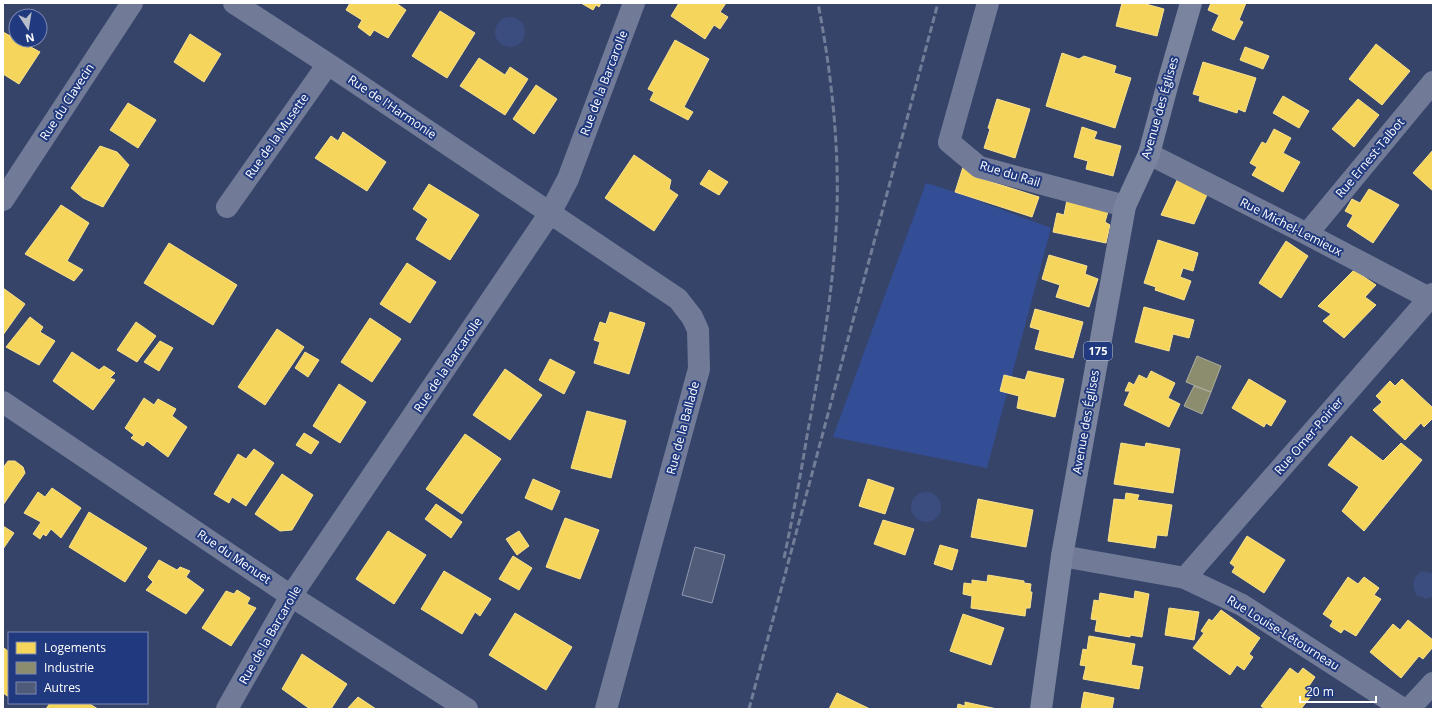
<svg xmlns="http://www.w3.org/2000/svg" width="1436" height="712" viewBox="0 0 1436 712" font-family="'Open Sans',sans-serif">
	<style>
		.green { fill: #344e95 }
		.water { fill: #3b4c7f }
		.homes { fill: #f6d55c; stroke: #f9e28d }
		.industry { fill: #8c8c6e; stroke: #aeae9a }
		.building { fill: #505b79; stroke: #8f98ae }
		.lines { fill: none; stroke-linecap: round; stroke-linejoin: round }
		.minor { stroke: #717b98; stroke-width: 22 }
		.major { stroke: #7a849e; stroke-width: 22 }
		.rail { stroke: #727d98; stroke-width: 3; stroke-dasharray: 7 3; stroke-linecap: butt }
		.labels { text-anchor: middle; stroke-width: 4; stroke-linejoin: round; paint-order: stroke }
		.shield { fill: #21397e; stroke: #bcc4d8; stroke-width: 1 }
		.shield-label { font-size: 11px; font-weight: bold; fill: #fff }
		.street-label { font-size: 12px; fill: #fff; stroke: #21397e }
	</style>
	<rect width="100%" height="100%" fill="#364469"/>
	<path class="green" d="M926 183 955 192 1051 228 987 468 833 437Z"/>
	<path class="water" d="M495 32a15 15 0 1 1 30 0a15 15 0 1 1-30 0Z
		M911 507a15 15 0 1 1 30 0a15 15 0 1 1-30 0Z
		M1421 571 1431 573 1433 575V596L1426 599 1416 595C1412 584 1412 580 1421 571Z"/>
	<path class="homes" d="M350 3H396L406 10 388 38 374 30 370 36 358 27 362 20 346 10Z
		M581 3H601L599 7 596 5 593 10Z
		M679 3H726L720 12 728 17 720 29 714 25 705 39 671 16Z
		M1122 3H1142L1164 9 1157 36 1116 26Z
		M1211 3H1246L1239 20 1243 22 1234 40 1212 30 1219 15 1208 10Z
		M440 11 475 33 447 78 412 56Z
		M3 32 40 52 19 84 3 74Z
		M190 34 221 54 204 82 174 62Z
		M675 40 709 59 684 107 693 112 688 120 650 100 654 92 648 89Z
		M1376 44 1410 71 1382 105 1349 79Z
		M1245 47 1269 56 1263 69 1240 60Z
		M1062 53 1079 59 1084 56 1116 66 1114 73 1131 78 1115 128 1046 106Z
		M479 58 505 75 510 67 528 79 505 115 460 86Z
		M1203 62 1256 78 1245 112 1238 109 1237 113 1199 101 1200 96 1193 94Z
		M536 85 557 99 534 134 513 119Z
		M1283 96 1309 111 1299 128 1273 113Z
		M997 99 1030 109 1015 158 984 148 990 129 988 128Z
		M1358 99 1379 115 1354 147 1332 129Z
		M128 103 156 120 138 148 110 130Z
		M1082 127 1097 132 1094 139 1121 146 1113 176 1086 169 1088 161 1074 157Z
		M1274 129 1291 138 1283 153 1300 162 1283 192 1252 175 1257 167 1250 163 1262 142 1266 144Z
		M343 132 386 162 367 191 315 158 331 136 338 141Z
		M100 146 117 152 129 165 103 207 83 198 71 188Z
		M1433 150V191L1413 173Z
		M634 155 671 180 669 189 678 195 654 231 605 198Z
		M964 164 982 179 1039 197 1032 217 955 192Z
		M709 170 728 182 719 195 700 184Z
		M1178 178 1210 188 1194 224 1161 215Z
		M429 184 479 215 450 260 416 239 428 219 413 209Z
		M1369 189 1399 205 1373 243 1347 226 1353 215 1345 211 1352 199 1360 203Z
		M1068 195 1109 208 1105 222 1110 225 1106 243 1053 232 1057 213 1064 215Z
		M61 205 89 223 67 261 83 270 74 281 25 254Z
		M1158 240 1198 253 1193 271 1183 268 1180 277 1191 281 1184 300 1155 290 1156 287 1144 283Z
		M1286 241 1308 256 1281 298 1259 283Z
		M169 243 237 285 213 325 144 283Z
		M1049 255 1087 266 1085 274 1098 279 1089 307 1056 297 1060 285 1042 279Z
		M407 263 436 282 410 323 380 304Z
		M1354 270 1376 285 1365 297 1376 305 1344 338 1323 321 1331 314 1318 306Z
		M3 288 25 304 3 335Z
		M1144 307 1194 320 1189 338 1173 334 1169 351 1135 342Z
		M1035 309 1083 322 1073 358 1035 349 1040 330 1030 327Z
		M610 312 645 323 629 374 594 363 600 342 594 340 600 322 606 324Z
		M30 317 43 327 40 332 55 341 39 365 6 347Z
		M370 318 401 339 372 382 341 362Z
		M136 322 156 336 137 362 117 350Z
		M277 329 304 347 265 405 238 387Z
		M160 341 173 348 159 371 144 362Z
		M72 352 99 370 104 366 115 373 110 378 115 380 93 410 53 381Z
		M305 352 319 360 308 377 295 368Z
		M550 359 575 372 564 394 539 380Z
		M505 369 542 395 510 440 473 415Z
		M1028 371 1064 379 1055 417 1017 408 1019 396 1000 391 1004 375 1025 380Z
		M1151 371 1175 383 1168 398 1180 404 1169 427 1124 405 1130 391H1125L1129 382 1134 385 1139 375 1147 379Z
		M1249 379 1286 401 1271 426 1266 423 1264 427 1232 408Z
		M1402 379 1433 408V418L1424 427 1421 423 1405 440 1373 410 1382 402 1376 396 1390 381 1395 386Z
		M339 384 366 402 340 443 313 426Z
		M144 398 154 405 158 399 176 409 172 416 187 427 168 457 147 441 143 446 131 438 134 435 125 428Z
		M587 411 626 421 611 478 571 468Z
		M304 433 319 442 311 454 296 445Z
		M465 434 501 459 462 514 426 489Z
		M1351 436 1383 461 1401 443 1422 460 1364 531 1342 511 1359 487 1328 465Z
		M1121 443 1145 447 1146 443 1180 449 1173 493 1114 484Z
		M254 449 274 463 246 506 232 497 229 503 214 494 238 454 246 459Z
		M8 461H15L23 467 25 473 3 505V468Z
		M282 474 313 495 292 530 280 531 255 514Z
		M533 479 560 491 552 510 525 498Z
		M868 479 894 488 885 514 859 506Z
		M52 488 81 508 61 538 51 529 46 536 43 534 40 539 33 534 41 522 24 513 38 492 45 497Z
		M1126 493 1139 495 1137 500 1172 505 1167 536 1157 535 1155 548 1108 541 1114 499 1125 500Z
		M978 499 1033 510 1026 547 971 537Z
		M436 504 462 522 451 538 425 519Z
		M89 512 147 548 125 582 69 547Z
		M565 518 599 530 580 579 546 567Z
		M883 520 914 529 905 555 874 544Z
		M3 526 14 533 3 549Z
		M388 531 426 555 394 604 356 579Z
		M519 531 529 546 517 555 506 539Z
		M1247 536 1285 560 1264 593 1232 572 1235 567 1230 563Z
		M940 545 958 550 952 570 934 564Z
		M513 556 532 568 519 590 499 579Z
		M159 560 177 570 180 567 190 571 186 577 204 590 186 614 146 590 153 582 148 577Z
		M444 571 491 599 480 616 475 612 462 634 421 609Z
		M988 575 1024 581V583L1031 584 1030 592H1032L1030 608H1026L1025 616 971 608 972 596 963 594 964 583 972 584V580L987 582Z
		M1348 577 1358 584 1364 577 1379 588 1374 595 1381 599 1356 636 1344 629 1341 633 1330 626 1333 621 1323 614Z
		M237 590 250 598 247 604 256 608 231 646 202 628 226 591 234 594Z
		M1135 591 1149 594 1142 637 1130 635V637L1095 631 1097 620 1091 619 1094 600 1099 601 1100 593 1134 599Z
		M1169 608 1199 612 1194 640 1165 635Z
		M1221 610 1260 638 1249 654 1253 657 1244 670 1237 665 1230 675 1193 648 1204 633 1201 631 1209 619 1212 621Z
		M515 613 572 647 546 690 489 655Z
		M963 614 1004 628 991 665 950 651Z
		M1408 620 1433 640V647L1423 659 1419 656 1401 678 1370 652 1393 624 1400 630Z
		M1089 636 1135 644 1131 665 1143 667 1139 689 1083 679 1086 666 1080 665 1083 649 1087 650Z
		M4 648 9 652V697L3 693Z
		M302 654 347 684 331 709H310L282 689Z
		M1290 668 1298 674 1303 668 1315 677 1309 686 1315 691 1301 709H1265L1261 706Z
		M1084 692 1114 698 1112 709H1081Z
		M837 693 870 709H829Z
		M358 697 376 709H347Z
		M965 702 997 709H957L958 704 965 706Z
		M50 703H88L98 709H46Z"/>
	<path class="industry" d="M1197 356 1221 366 1211 392 1186 382Z
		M1194 386 1211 392 1202 414 1184 406Z"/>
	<path class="building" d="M695 547 725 555 712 603 682 595Z"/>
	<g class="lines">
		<path class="minor" d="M234 3 328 64 678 299 692 317 698 330 699 369 606 709
			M988 3 949 142 979 167 1125 206
			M1149 154 1307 234 1433 300
			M3 200 132 3
			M227 207 328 64
			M1307 234 1433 82
			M3 402 291 596 467 709
			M1062 556 1185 578 1242 605 1403 709
			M1185 578 1433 294
			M227 709 291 596 550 213 568 179 634 3
			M1409 709 1433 683"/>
		<path class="major" d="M1041 709 1062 556 1125 206 1149 154 1169 79 1191 3"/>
		<path class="rail" d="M784 558C793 516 801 473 808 430 822 357 834 285 837 211 839 141 831 71 818 3
			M749 709 938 3"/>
	</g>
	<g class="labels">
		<rect class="shield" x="1084" y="342" width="28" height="18" rx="3"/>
		<g class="shield-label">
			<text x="1098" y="355">175</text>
		</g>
		<g class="street-label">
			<text transform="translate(604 83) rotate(-69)" y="4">Rue de la Barcarolle</text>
			<text transform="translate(67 102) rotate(-57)" y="4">Rue du Clavecin</text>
			<text transform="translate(392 107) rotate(34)" y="4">Rue de l'Harmonie</text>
			<text transform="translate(1160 108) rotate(-74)" y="4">Avenue des Églises</text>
			<text transform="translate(277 136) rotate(-55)" y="4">Rue de la Musette</text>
			<text transform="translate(1370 158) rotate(-50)" y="4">Rue Ernest-Talbot</text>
			<text transform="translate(1010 174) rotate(17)" y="4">Rue du Rail</text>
			<text transform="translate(1291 227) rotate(27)" y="4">Rue Michel-Lemieux</text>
			<text transform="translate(448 365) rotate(-56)" y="4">Rue de la Barcarolle</text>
			<text transform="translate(1086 422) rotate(-80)" y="4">Avenue des Églises</text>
			<text transform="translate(683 428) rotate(-75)" y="4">Rue de la Ballade</text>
			<text transform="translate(1309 436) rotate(-49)" y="4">Rue Omer-Poirier</text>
			<text transform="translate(234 557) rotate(34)" y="4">Rue du Menuet</text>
			<text transform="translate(1283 633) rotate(32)" y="4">Rue Louise-Létourneau</text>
			<text transform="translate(270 635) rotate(-60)" y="4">Rue de la Barcarolle</text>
		</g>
	</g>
	<rect width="1436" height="712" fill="none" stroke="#ffffff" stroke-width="8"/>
	<rect x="8" y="632" width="140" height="72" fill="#21397e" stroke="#7a88b2"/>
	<rect x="16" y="642" width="20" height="12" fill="#f6d55c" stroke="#7a88b2"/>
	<text x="44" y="652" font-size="12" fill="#ffffff">Logements</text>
	<rect x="16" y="662" width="20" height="12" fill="#8c8c6e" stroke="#7a88b2"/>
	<text x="44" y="672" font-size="12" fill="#ffffff">Industrie</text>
	<rect x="16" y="682" width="20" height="12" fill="#505b79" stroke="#7a88b2"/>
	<text x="44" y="692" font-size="12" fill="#ffffff">Autres</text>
	<g transform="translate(28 28) rotate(168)"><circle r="19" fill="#21397e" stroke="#7a88b2"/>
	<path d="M0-3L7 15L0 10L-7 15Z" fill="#b9beca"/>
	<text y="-6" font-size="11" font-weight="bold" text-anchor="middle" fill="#ffffff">N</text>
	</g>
	<path d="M1300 696v6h76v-6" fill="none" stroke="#ffffff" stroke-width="2"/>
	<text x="1306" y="696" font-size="12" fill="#ffffff" stroke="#21397e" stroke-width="3" paint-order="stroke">20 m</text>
</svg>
